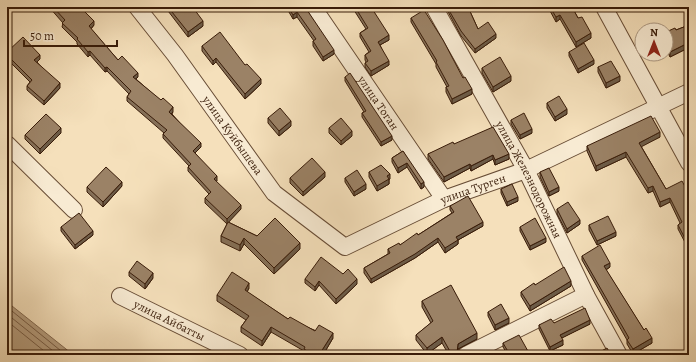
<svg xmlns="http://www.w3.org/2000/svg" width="696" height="362" viewBox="0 0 696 362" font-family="Alegreya,serif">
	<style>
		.water { fill: #b59d7e; stroke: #83694f }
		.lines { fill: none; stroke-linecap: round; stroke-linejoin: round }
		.shore { stroke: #775c44; stroke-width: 1 }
		.minor-casing { stroke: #684d36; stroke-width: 18 }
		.minor { stroke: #f8ebd3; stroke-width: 16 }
		.wall { fill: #857058; stroke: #391c09 }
		.shaded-wall { fill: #6c5b47; stroke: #391c09 }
		.building { fill: #9b8266; stroke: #391c09 }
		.labels { text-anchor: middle; stroke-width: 3; stroke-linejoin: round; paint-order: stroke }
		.street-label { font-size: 12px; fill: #391c09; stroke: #f8ebd3 }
	</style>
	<rect width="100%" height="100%" fill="#f5e0bb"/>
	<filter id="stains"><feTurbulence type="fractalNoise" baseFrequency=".005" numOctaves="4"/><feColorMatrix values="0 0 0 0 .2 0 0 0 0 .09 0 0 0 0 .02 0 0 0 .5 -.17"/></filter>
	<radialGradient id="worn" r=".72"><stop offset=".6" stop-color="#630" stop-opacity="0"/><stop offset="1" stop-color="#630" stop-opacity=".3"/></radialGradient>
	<path class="water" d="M7 302 66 349 73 355H7Z"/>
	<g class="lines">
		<path class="shore" d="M7 307 66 355
			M7 314 58 355
			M7 321 49 355"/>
		<defs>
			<g id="minor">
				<path id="s1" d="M137 7 175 55 274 193 345 247 444 199 526 170 689 92"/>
				<path id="s2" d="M313 7 444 199"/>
				<path id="s3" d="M434 7 526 170 586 295 619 355"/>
				<path d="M604 7 689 163"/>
				<path d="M7 144 74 210"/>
				<path id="s4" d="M120 296 240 355"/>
				<path d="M466 355 586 295"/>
			</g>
		</defs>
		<use href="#minor" class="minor-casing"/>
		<use href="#minor" class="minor"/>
	</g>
	<path class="wall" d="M49 7H73L94 25 91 29 118 60 138 77 136 79 173 112 172 114 201 147 195 153 217 181 216 182 241 209 228 222 257 236 300 249 274 274 244 244 240 251 221 242V236L227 224 205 203V198L209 194 188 171V167L189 166 163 138V134L164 133 127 101V97L129 94 107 71 105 72 90 55 88 57 77 44V42L62 27 63 23Z
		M165 7H186L190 12 203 26 188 37Z
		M286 7H305L334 54 323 61 313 46V41H314L297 17 293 19Z
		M352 7H371L389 40 380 45 389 65 371 76 365 67V63L366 62 365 60V55L369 52 360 37V33L366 29Z
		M446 7H468L478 29 496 38 475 53 461 36 446 8Z
		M549 7H572L578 18 591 38 576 47 560 19 556 22 549 9Z
		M411 18 463 78 472 94 452 104 446 92V87H447L436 67V64L411 22Z
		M689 25V49L688 48 670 57 666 49V32L676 30Z
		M202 46 245 65 261 84 245 99 216 62 213 65 202 51Z
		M7 52 40 59 37 62 60 88 44 105 27 90V86L30 82 7 59Z
		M569 52 594 64 578 73 569 56Z
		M598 67 620 81 606 88 598 72Z
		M482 68 511 81 493 92 482 73Z
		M345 77 392 140 381 146 362 117V113L364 112 345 81Z
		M547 103 567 114 555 121 547 108Z
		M268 118 291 126 279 136 268 123Z
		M511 120 532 133 520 139 511 124Z
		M329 128 352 136 341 145 329 133Z
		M61 133 40 154 25 139V135Z
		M660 137 641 146 666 189 689 194V258L686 253V248H688L678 229V225L680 223 670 202 660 207 653 191 648 193 626 157 596 171 587 151V146Z
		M454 144 509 159 495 165 493 159 471 171 470 168 444 182 428 159V154Z
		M403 151 424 187 421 189 407 167 398 173 392 162V158Z
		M369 172 390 179H389V184L377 191 369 177Z
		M540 172 559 191 549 196 540 177Z
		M325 177 303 196 290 183V178Z
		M345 178 366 189 354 196 345 182Z
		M122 186 103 207 87 192V187Z
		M501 189 518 201 507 206 501 193Z
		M450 206 483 226 458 240V244L445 253 438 242 415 258 371 283 364 273V268L388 254V249L400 245 418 235 452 213 450 210Z
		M557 209 580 224 567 233 557 214Z
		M589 225 616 236 597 245 589 230Z
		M61 227 93 235 75 249 61 231Z
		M520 227 546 242 530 250 520 231Z
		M582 256 610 267 606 270 652 343 633 354 627 344V340L582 260Z
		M129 272 153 278 145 289 129 276Z
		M343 274 357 284 336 304 319 285 315 291 305 283V279Z
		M535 285 571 286 530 311 521 296V292Z
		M249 288 247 292 288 319 333 338 323 355H305L304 354V351L271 332 262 346 241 332V327L246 320 217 301V295Z
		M422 301 477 339 458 349V354L459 355H449L442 343 427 354 416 340V335L431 323 422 307Z
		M488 312 509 323 495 330 488 316Z
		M554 323 590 324 561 338 563 345 550 351 539 329V325Z
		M503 343 529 355H508L503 347Z"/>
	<path class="shaded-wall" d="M645 7H649L645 10Z
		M297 12V17L293 19V15Z
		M560 15V19L556 22V17Z
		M94 21V25L89 31V26Z
		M203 21V26L188 37V32Z
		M591 33V38L576 47V42Z
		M496 34V38L475 53V49Z
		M389 35V40L378 46V42Z
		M688 43V48L670 57V52Z
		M334 50V54L323 61V57Z
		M90 51V55L88 57V52Z
		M40 55V59L34 65V60Z
		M216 58V62L213 65V61Z
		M594 60V64L578 73V69Z
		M389 61V65L371 76V71Z
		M107 67V71L105 72V68Z
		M138 73V77L133 81V77Z
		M511 76V81L493 92V87Z
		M620 76V81L606 88V83Z
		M261 79V84L245 99V94Z
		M60 83V88L44 105V101Z
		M472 89V94L452 104V99Z
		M173 107V112L169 116V112Z
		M567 109V114L555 121V117Z
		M291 121V126L279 136V131Z
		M61 128V133L40 154V149Z
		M532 129V133L520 139V135Z
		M352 131V136L341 145V141Z
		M660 132V137L639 148V143Z
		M392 136V140L381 146V142Z
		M201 143V147L193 155V151Z
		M626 152V157L596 171V166Z
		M509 154V159L495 165V160Z
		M493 155V159L471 171V166Z
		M407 163V167L398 173V168Z
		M470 164V168L444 182V177Z
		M325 172V177L303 196V192Z
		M390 174V179L388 180 389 179V184L377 191V186L387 176Z
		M217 176V181L214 184V179Z
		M122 182V186L103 207V202Z
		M424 182V187L421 189V184Z
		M366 184V189L354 196V192Z
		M653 186V191L648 193V188Z
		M559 187V191L549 196V192Z
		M518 197V201L507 206V202Z
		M670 198V202L660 207V202Z
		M241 205V209L227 224V219Z
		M580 220V224L567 233V229Z
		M483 222V226L458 240V244L445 253V248L456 237Z
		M93 231V235L75 249V245Z
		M616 232V236L597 245V241Z
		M244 238V244L240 251V245Z
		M438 238V242L415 258 371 283V279Z
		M546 238V242L530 250V246Z
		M300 243V249L274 274V268Z
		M610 263V267L604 271V266Z
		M153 273V278L145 289V284Z
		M357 279V284L336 304V299Z
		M319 281V285L315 291V287Z
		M571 281V286L530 311V306Z
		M249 283V288L245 296V290Z
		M509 318V323L495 330V325Z
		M590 320V324L560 339V335Z
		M271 327V332L262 346V341Z
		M333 333V338L323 355H319Z
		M477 333V339L458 349 457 355 458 344Z
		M442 337V343L427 354V348Z
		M652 338V343L633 354V349Z
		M563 340V345L550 351V347Z"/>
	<path class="building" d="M53 7H73L76 10 78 7H80L94 21 89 26 118 60 122 56 138 73 133 77 161 100 163 98 173 107 169 112 201 143 193 151 217 176 214 179 241 205 227 219 205 198 211 192 188 167 191 164 163 134 167 130 127 97 131 91 107 67 105 68 90 51 88 52 77 39 78 38 62 23 65 20Z
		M168 7H186L190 12 194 9 203 21 188 32Z
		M288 7H305L334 50 323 57 313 41 316 39 297 12 293 15Z
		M355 7H371L389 35 378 42 389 61 371 71 365 63 368 61 365 55 371 51 360 33 368 28Z
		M447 7H468L478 29 488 22 496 34 475 49 461 31Z
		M550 7H572L578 18 582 17 591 33 576 42 560 15 556 17Z
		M424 10 443 40 463 78 465 77 472 89 452 99 446 87 449 86 436 62 437 61 411 18Z
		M689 25V45L688 43 670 52 666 45V32L675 28 676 30Z
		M220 32 245 65 247 64 261 79 245 94 216 58 213 61 202 46Z
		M23 37 40 55 34 60 60 83 44 101 27 86 32 80 7 55V52Z
		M584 43 594 60 578 69 569 52Z
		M500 57 511 76 493 87 482 68Z
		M611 61 620 76 606 83 598 67Z
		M350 73 392 136 381 142 362 113 366 111 345 77Z
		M559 96 567 109 555 117 547 103Z
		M280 108 291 121 279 131 268 118Z
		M524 113 532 129 520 135 511 120Z
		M46 114 61 128 40 149 25 135Z
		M651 116 660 132 639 143 666 189 682 181 689 194V246L678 225 682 222 670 198 660 202 653 186 648 188 626 152 596 166 587 146Z
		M341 118 352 131 341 141 329 128Z
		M493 127 509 154 495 160 493 155 471 166 470 164 444 177 428 154 453 142 454 144Z
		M403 151 424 182 421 184 407 163 398 168 392 158Z
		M312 158 325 172 303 192 290 178Z
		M381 165 390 174 387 176 389 179 377 186 369 172Z
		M106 167 122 182 103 202 87 187Z
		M549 168 559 187 549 192 540 172Z
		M357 170 366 184 354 192 345 178Z
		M512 184 518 197 507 202 501 189Z
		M468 196 483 222 456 237 458 240 445 248 438 238 415 254 371 279 364 268 390 253 388 249 399 243 400 245 417 233 418 235 454 212 450 206Z
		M568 202 580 220 567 229 557 209Z
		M79 213 93 231 75 245 61 227Z
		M608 216 616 232 597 241 589 225Z
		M275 218 300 243 274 268 244 238 240 245 221 236 228 222 257 236Z
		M535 218 546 238 530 246 520 227Z
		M600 245 610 263 604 266 644 330 646 328 652 338 633 349 627 340 629 338 582 256Z
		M689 247V253L686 248Z
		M321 257 343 274 348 269 357 279 336 299 319 281 315 287 305 279Z
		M137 261 153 273 145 284 129 272Z
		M564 267 571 281 530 306 521 292 534 283 535 285Z
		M232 272 249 283 245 290 288 319 290 317 315 331 319 325 333 333 319 355H313L304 349 305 347 271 327 262 341 241 327 249 316 217 295Z
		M451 285 477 333 458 344 457 353 459 355H452L442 337 427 348 416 335 433 321 422 301Z
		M501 304 509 318 495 325 488 312Z
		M585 308 590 320 560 335 563 340 550 347 539 325 551 319 554 323Z
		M519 335 529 353 525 355H510L503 343Z
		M607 348 611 355H594Z"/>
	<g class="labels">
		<g class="street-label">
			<text dy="4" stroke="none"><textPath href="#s2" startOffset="116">улица Тоган</textPath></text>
			<text dy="4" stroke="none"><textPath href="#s1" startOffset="160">улица Куйбышева</textPath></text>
			<text dy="4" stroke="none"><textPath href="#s3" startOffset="197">улица Железнодорожная</textPath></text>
			<text dy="4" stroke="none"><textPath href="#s1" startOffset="461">улица Турген</textPath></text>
			<text dy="4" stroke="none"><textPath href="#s4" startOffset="55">улица Айбатты</textPath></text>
		</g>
	</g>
	<rect width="696" height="362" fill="none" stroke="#f5e0bb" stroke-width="24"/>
	<rect x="8" y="8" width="680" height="346" fill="none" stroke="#391c09" stroke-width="2"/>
	<rect x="12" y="12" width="672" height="338" fill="none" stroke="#391c09"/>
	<g transform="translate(654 42)"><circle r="19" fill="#f8ebd3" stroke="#ac9882"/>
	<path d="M0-3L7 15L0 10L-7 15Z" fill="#8f2418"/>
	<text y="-6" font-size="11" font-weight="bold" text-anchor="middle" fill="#391c09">N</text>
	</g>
	<path d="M24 40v6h93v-6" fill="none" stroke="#391c09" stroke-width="2"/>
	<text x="30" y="40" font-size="12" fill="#391c09" stroke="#f8ebd3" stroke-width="3" paint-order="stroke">50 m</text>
	<rect width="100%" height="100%" filter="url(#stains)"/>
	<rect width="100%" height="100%" fill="url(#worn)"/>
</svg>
